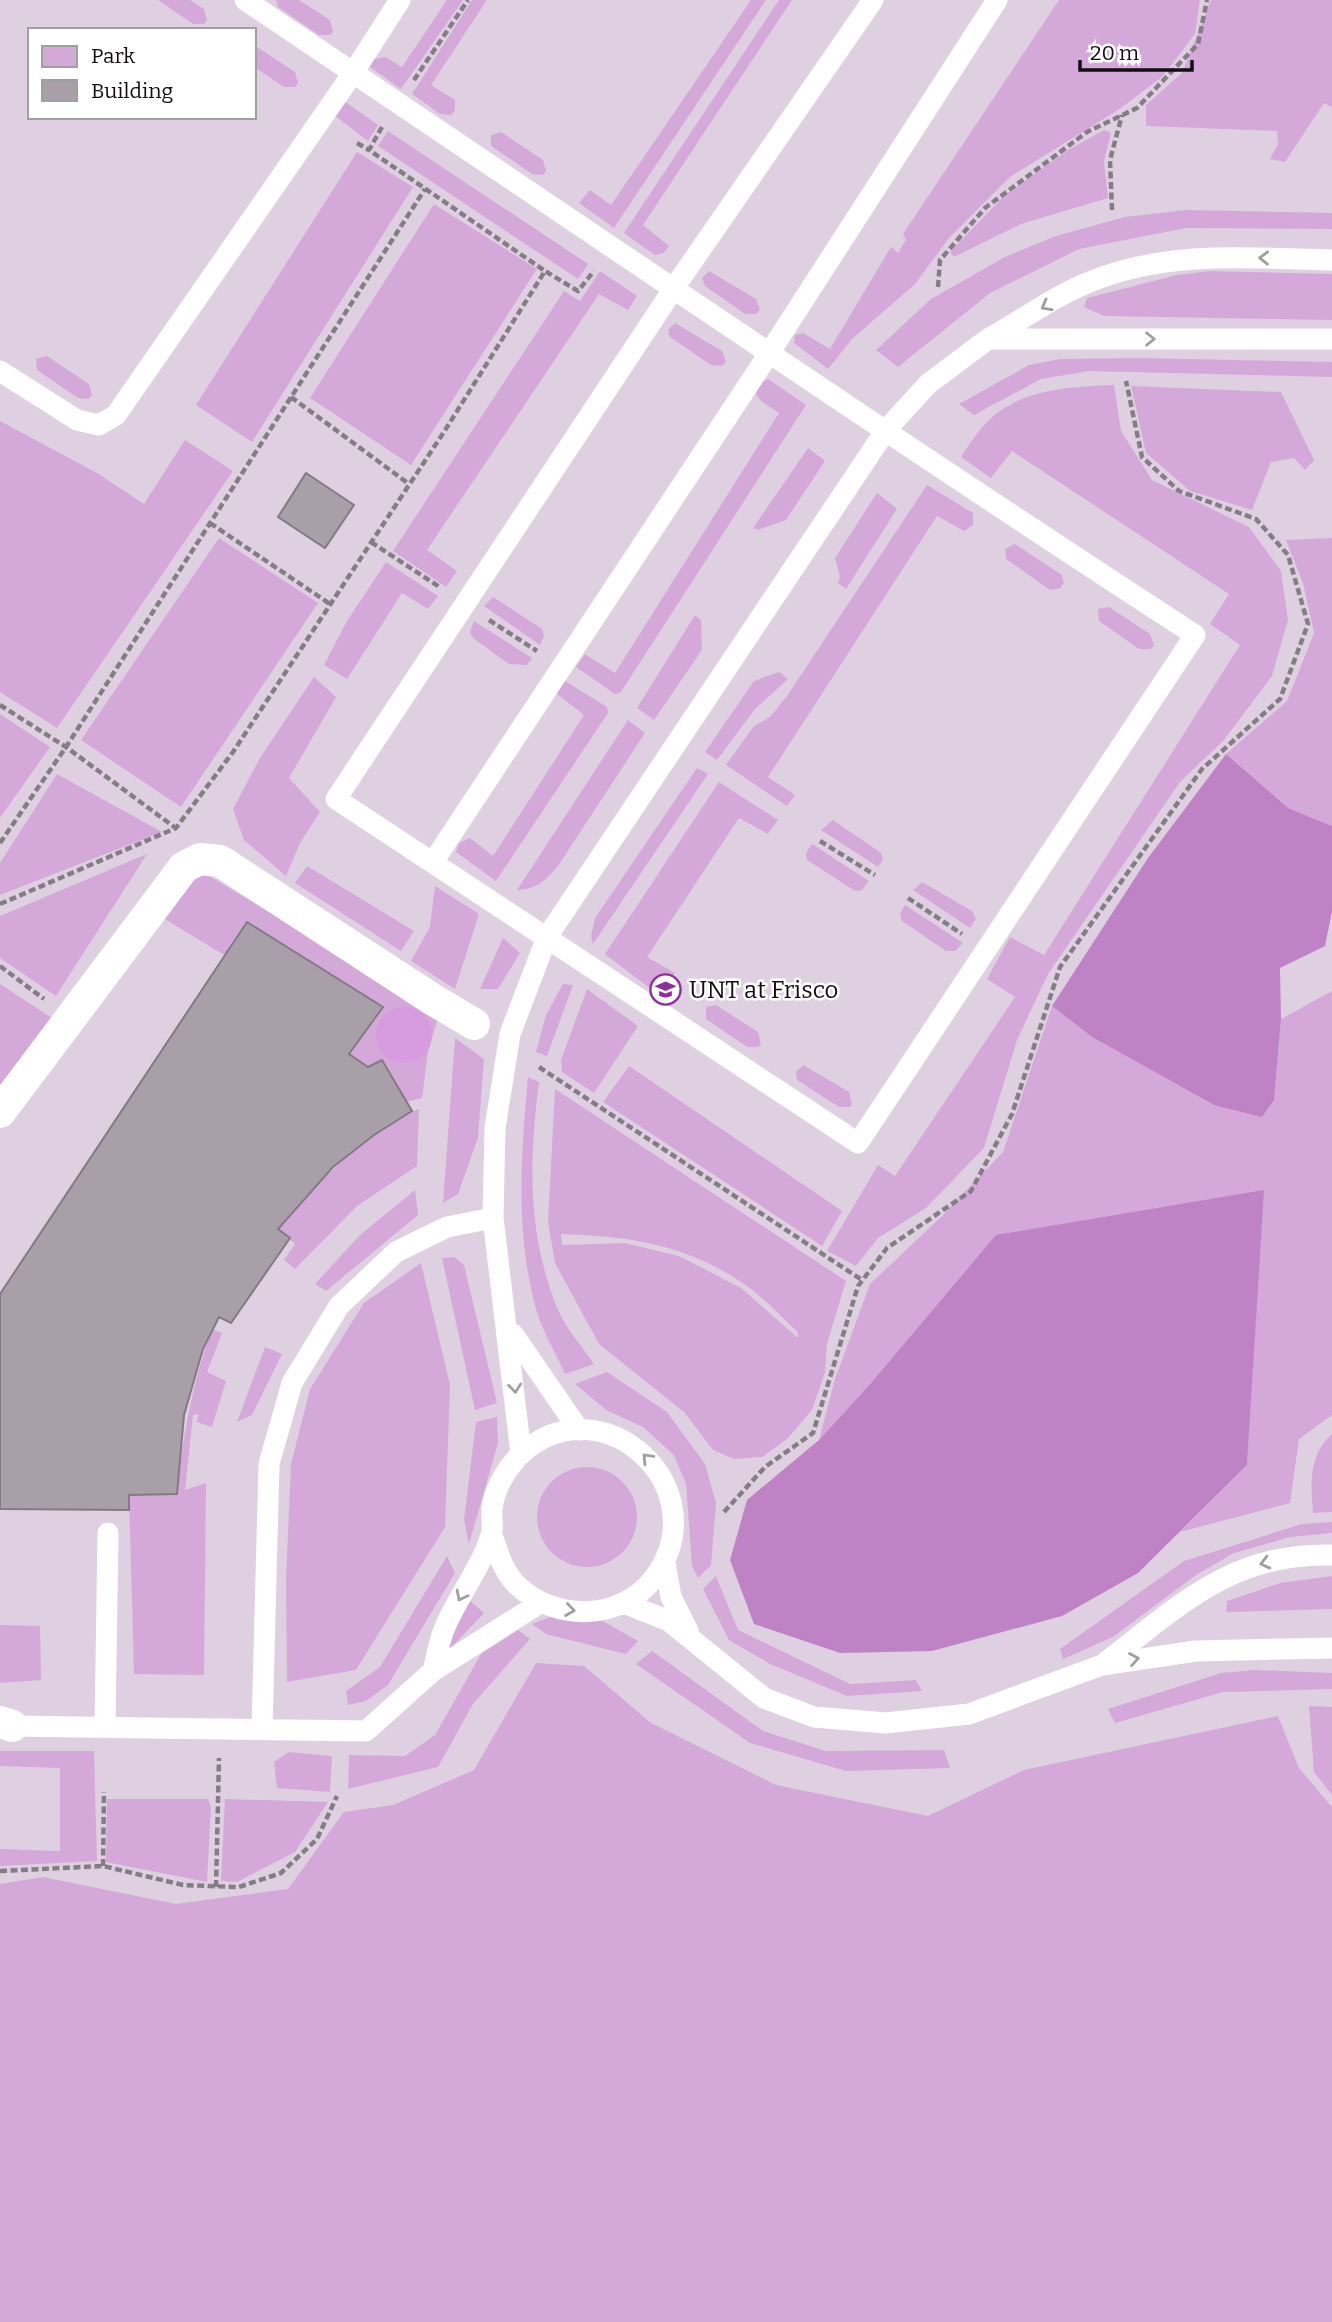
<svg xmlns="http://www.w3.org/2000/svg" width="1332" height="2322" viewBox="0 0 1332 2322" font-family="Bitter,serif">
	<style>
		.built { fill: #dfd0e1; fill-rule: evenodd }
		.green { fill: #d4a9d9; fill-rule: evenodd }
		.forest { fill: #be82c5 }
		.water { fill: #d89bdf }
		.building { fill: #a89fa9; stroke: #837a84; stroke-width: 2 }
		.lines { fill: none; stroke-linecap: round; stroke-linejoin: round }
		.path { stroke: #847d85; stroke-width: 4.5; stroke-dasharray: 7 3.5; stroke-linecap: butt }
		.service { stroke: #fff; stroke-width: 21 }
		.pedestrian { stroke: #fff; stroke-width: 32 }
		.oneway { stroke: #a09fa0 }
		.labels { text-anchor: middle; stroke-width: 5; stroke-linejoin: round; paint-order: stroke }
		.poi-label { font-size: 24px; fill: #120e12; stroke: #fff; text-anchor: start }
	</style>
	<rect width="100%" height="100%" fill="#e7dde8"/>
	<path class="built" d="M0 0H1332V1894L0 1952ZM30 30H254V117H30Z"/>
	<path class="green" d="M158 0H190L204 9 207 20 204 24H193Z
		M276 0H299L330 20 333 32 330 35H319L278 7Z
		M447 0H463L401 89 370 67V60L385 57 402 67Z
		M472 0H487L431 85 455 100V110L451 115 440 114 412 94Z
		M751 0H766L614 228 579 203 590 190 611 205Z
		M779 0H792L643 225 669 246 664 253 655 255 624 233Z
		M1059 0H1200L1195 34 1162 77 1118 110 1010 177 949 238 915 284 852 339 828 369 794 343 795 335 803 333 830 349 891 247 898 253 906 240 903 234Z
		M1211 0H1332V107L1324 103 1285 162 1270 159 1278 144 1277 131 1146 126V105L1182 73Z
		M254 45 295 72 298 83 295 87H284L254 67Z
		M344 101 378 125 368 141 334 115Z
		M1104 130 1111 133 1104 161 1108 198 1021 224 954 257 950 252 1004 196 1068 150Z
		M388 131 588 264 578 279 378 146Z
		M501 132 543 160 546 171 543 175 532 174 491 146V135Z
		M357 152 413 187 252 442 196 405Z
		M434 204 537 269 411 465 310 398Z
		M1186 210 1332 213V229L1186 228 1079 249 990 293 898 367 876 350 931 299 1005 257 1056 236 1125 217Z
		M600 271 637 296 628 310 599 294 427 550 457 571 446 587 393 551 564 291 580 301Z
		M709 271 756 299 760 310 756 314H745L705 286 702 278Z
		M1209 271 1332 274V320L1104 316 1084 307 1087 298 1177 275Z
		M675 323 722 351 726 362 722 366 711 365 670 337 668 330Z
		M47 356 89 384 92 395 89 399 78 398 37 370 36 359Z
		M1138 358 1332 362V377L1089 371 1041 379 974 415 959 404 1029 365 1060 359Z
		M768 379 806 405 621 692 615 694 576 667 585 654 615 673 779 413 761 401 756 394 758 384Z
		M1114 385 1121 431 1152 480 1249 527 1281 571 1288 620 1272 676 1224 740 1180 782 1048 974 1017 1040 984 1148 926 1208 878 1238 856 1266 827 1251 878 1165 895 1176 1015 997 987 979 1010 937 1044 955 1240 645 1210 624 1229 594 1012 451 991 478 961 457C969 445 977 432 987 422 1020 388 1071 387 1114 385Z
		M1131 386 1281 392 1314 460 1305 470 1294 458 1271 462 1252 510 1190 491 1146 453Z
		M0 421 97 473 144 504 185 440 233 471 57 728 0 692Z
		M808 448 825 461 786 520 758 530 753 528Z
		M927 485 973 513V525L964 531 937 516 768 777 795 795 787 806 726 765 754 726 770 717 787 696Z
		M877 493 897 509 846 589 838 583 840 577 835 558Z
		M219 538 318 603 181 807 81 740Z
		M1332 538V826L1288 808 1226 754 1287 701 1314 633 1303 583 1286 540Z
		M1015 544 1062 575 1064 583 1060 588 1050 590 1006 559 1005 549Z
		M386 562 438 596 428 609 402 593 347 679 324 665 347 621Z
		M493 597 542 629 544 636 540 645 484 606Z
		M1109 607 1150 634 1154 646 1150 649H1139L1099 621 1098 609Z
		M695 615 701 620 702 650 654 720 637 708Z
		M474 621 532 658 527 665 509 664 473 638 470 632Z
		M779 672 788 679 755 709 717 760 705 752 754 681Z
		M314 677 336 697 289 778 320 812 300 843 286 876 244 840 233 809 260 758Z
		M565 681 607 707 608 713 496 881 456 852 459 843 470 838 493 856 584 715 556 693Z
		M0 714 50 747 0 818Z
		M628 720 645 733 558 866C545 881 537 889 517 890Z
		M697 768 708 774 593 944 591 936 595 918Z
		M57 774 162 832 0 895V863Z
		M719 782 778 820 768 834 739 818 647 957 675 973 667 986 651 989 605 954Z
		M833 820 881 853 883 860 878 867 821 830Z
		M812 844 869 881 862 890 855 891 807 860 806 853Z
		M147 854 56 996 0 958V916Z
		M307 866 414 931 401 951 295 883Z
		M201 871 416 1001 437 1021 428 1052 422 1098 406 1102 382 1060 368 1067 349 1054 383 1007 356 990 324 1016 160 916Z
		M922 882 972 911 976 919 970 928 913 890Z
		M435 886 479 914 455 989 411 961 430 927Z
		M905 905 963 943 955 951H946L902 921 900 914Z
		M503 938 520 953 498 989H480Z
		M0 984 58 1022 0 1090Z
		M563 984 573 985 547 1056 536 1052 546 1015Z
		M587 989 638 1026 594 1093 562 1072 561 1060Z
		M1332 991V1415L1299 1439 1290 1503 1180 1532 1247 1465 1263 1190 872 1382 819 1440 835 1379 870 1284 941 1217 1003 1152 1052 1006 1092 1037 1214 1105 1274 1100 1281 1019Z
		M716 1005 758 1032 761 1044 758 1047H747L706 1019V1007Z
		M455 1038 484 1059 478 1138 458 1194 443 1203Z
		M803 1065 849 1092 852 1104 850 1107H839L797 1080 796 1072Z
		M629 1066 842 1211 822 1246 603 1102Z
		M528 1077 539 1082C529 1162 527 1234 558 1310 566 1329 583 1347 594 1364L565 1374C556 1353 542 1331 536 1309 515 1232 521 1156 528 1077Z
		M555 1089 846 1281 827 1344 825 1372 812 1410 788 1438 762 1457 734 1459 713 1450 685 1413 599 1344 555 1263 548 1222ZM561 1234C628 1236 684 1244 741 1282 762 1295 780 1316 798 1332V1338L741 1288 679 1256 625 1243 562 1245Z
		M419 1109 417 1166 357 1206 295 1269 284 1260 295 1244 278 1229C311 1192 371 1122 419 1109Z
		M415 1190 418 1215 326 1291 315 1284 360 1235Z
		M454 1257 464 1265 497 1403 475 1410 442 1258Z
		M421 1263 450 1385 445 1527 356 1670 287 1682 286 1580 291 1464 310 1389 364 1303Z
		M212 1329 222 1333 207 1372 226 1381 212 1427 197 1422 198 1414 193 1415 185 1490 206 1483 204 1675 134 1674 129 1495 177 1494C183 1436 192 1384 212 1329Z
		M265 1347 282 1354 252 1415 237 1422Z
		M607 1372 667 1412 705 1464 716 1503 711 1565 698 1578 692 1566 686 1484 674 1455 643 1427 606 1410 575 1384Z
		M497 1417 498 1443 469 1544 464 1520 476 1422Z
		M1332 1434V1512L1313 1513C1311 1483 1308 1456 1332 1434Z
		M537 1517a50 50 0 1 1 100 0a50 50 0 1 1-100 0Z
		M1332 1522V1533L1290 1537 1234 1553 1196 1575 1113 1637 1063 1659 1060 1649 1184 1561 1302 1524Z
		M447 1556 455 1573 388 1685 366 1701 348 1705 346 1691 380 1667Z
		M716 1576 738 1630 850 1684 916 1680 922 1691 847 1696 770 1664 729 1640 703 1589Z
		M1332 1576V1609L1226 1612 1227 1601 1280 1583Z
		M470 1601 484 1613 448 1651 446 1639Z
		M574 1616 601 1620 638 1641 626 1654 546 1634 532 1624 550 1617Z
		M0 1625 40 1626 41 1680 0 1683Z
		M518 1630 530 1639 473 1704 438 1767 348 1789 349 1755 405 1756 435 1735 481 1654Z
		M652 1651 763 1731 826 1751 944 1750 950 1768 846 1771 750 1743 636 1664Z
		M536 1663 584 1666 651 1723 776 1785 928 1816 1024 1770 1278 1716 1299 1768 1332 1807V2322H0V1884L43 1877 176 1904 288 1889 344 1812 393 1805 474 1770Z
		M1255 1670 1332 1673V1689L1223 1692 1115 1723 1108 1709 1221 1673Z
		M1309 1706 1332 1707V1795L1314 1772Z
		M0 1751H94L97 1861 0 1866V1849L60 1851V1768L0 1766Z
		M289 1752 332 1756 330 1792 277 1788 274 1762Z
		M107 1799H208L211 1807 207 1882 106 1862Z
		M225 1799 328 1802 295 1852 237 1882 221 1881Z"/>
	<path class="forest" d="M1226 754 1288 808 1332 826V911L1325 946 1280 968 1281 1019 1274 1100 1262 1117 1214 1105 1092 1037 1052 1006 1148 858Z
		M1264 1190 1247 1465 1138 1573 1062 1616 932 1651 840 1653 754 1624 730 1560 747 1500 819 1440 872 1382 996 1235Z"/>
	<path class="water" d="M376 1035a28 28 0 1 1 56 0a28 28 0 1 1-56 0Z"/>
	<path class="building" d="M306 473 354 505 325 548 278 517Z
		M247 922 383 1007 349 1054 368 1067 382 1060 412 1111 374 1135 333 1167 278 1229 290 1238 231 1323 219 1317 203 1349 184 1415 177 1494 129 1495V1510L0 1509V1294Z"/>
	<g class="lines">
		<path class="path" d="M414 80 468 0
			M382 127 369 150 545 271
			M357 143 369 150
			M1112 210 1110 160 1122 115
			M938 287 940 260 985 208 1087 132 1137 108 1198 44 1207 0
			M291 397 409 484
			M210 523 330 604
			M371 542 441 588
			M489 620 537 651
			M0 705 66 747 177 829
			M820 841 875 875
			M0 843 66 747 425 189
			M908 898 962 934
			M0 904 176 828 233 752 442 435 545 271 578 291 594 271
			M0 966 44 999
			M539 1067 862 1280
			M724 1512 765 1467 813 1433 858 1286 887 1248 971 1191 1012 1114 1060 967 1202 769 1280 699 1308 624 1288 555 1256 519 1179 491 1142 457 1126 381
			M103 1866 104 1792
			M0 1871 103 1866 183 1885 239 1887 281 1873 317 1839 337 1796
			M216 1887 219 1758"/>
		<path class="service" d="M245 0C561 212 875 427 1195 635L858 1143 336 799 674 288 873 0
			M1332 260C1251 258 1169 250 1092 281 1056 295 1022 320 988 339H1332
			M0 371 77 420 99 425 116 415 353 73 400 0
			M433 862 770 352 997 0
			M513 1334 579 1430
			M521 1454 493 1218 495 1128 510 1034 547 937 886 430 928 384 988 339
			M1332 1555C1230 1552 1177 1608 1102 1665L1196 1651 1332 1648
			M665 1563 671 1597 688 1631
			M624 1603 669 1621 764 1698 814 1717 886 1723 969 1714 1102 1665
			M433 1671C437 1656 439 1639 446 1625 458 1597 483 1564 491 1535 494 1527 491 1517 492 1509 494 1489 507 1467 522 1453 603 1381 720 1489 654 1578 621 1621 556 1622 518 1586 503 1572 498 1553 492 1535
			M12 1726 366 1731 433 1671 540 1603
			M105 1726 108 1533
			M262 1728 269 1464 292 1383 339 1306 396 1252 447 1227 493 1218"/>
		<path class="pedestrian" d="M0 1112 184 867 200 859 220 861 432 999 474 1024
			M0 1722 12 1726"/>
	</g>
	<defs><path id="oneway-chevron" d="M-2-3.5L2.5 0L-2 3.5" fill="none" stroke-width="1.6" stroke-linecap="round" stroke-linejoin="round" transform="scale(1.75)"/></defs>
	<g class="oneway">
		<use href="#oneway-chevron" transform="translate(1264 258) rotate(-179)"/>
		<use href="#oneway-chevron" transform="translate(1046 306) rotate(151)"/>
		<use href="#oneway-chevron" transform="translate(1150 339)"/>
		<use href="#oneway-chevron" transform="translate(515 1388) rotate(84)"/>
		<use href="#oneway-chevron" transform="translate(647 1458) rotate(-133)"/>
		<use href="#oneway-chevron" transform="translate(1265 1563) rotate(166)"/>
		<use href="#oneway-chevron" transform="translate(461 1596) rotate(117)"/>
		<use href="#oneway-chevron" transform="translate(570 1610) rotate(8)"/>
		<use href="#oneway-chevron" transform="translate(1134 1659) rotate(-10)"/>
	</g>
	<defs>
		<symbol id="university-ring" viewBox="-11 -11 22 22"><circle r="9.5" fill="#fff" stroke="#8e3099" stroke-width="1.5"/><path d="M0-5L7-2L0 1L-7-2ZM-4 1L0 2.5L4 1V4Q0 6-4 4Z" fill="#8e3099"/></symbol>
	</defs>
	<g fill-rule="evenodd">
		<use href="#university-ring" x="648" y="972" width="35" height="35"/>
	</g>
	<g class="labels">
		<g class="poi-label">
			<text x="689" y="998">UNT at Frisco</text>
		</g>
	</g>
	<rect x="28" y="28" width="228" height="91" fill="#ffffff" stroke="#a09fa0" stroke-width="2"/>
	<rect x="42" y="46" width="35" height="21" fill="#d4a9d9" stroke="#a09fa0" stroke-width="2"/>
	<text x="91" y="63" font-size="21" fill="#120e12">Park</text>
	<rect x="42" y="80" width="35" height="21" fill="#a89fa9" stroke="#a09fa0" stroke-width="2"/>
	<text x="91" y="98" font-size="21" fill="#120e12">Building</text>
	<path d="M1080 60v10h112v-10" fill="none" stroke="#120e12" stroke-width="3.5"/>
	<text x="1090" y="60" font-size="21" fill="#120e12" stroke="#ffffff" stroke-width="5" paint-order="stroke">20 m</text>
</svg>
